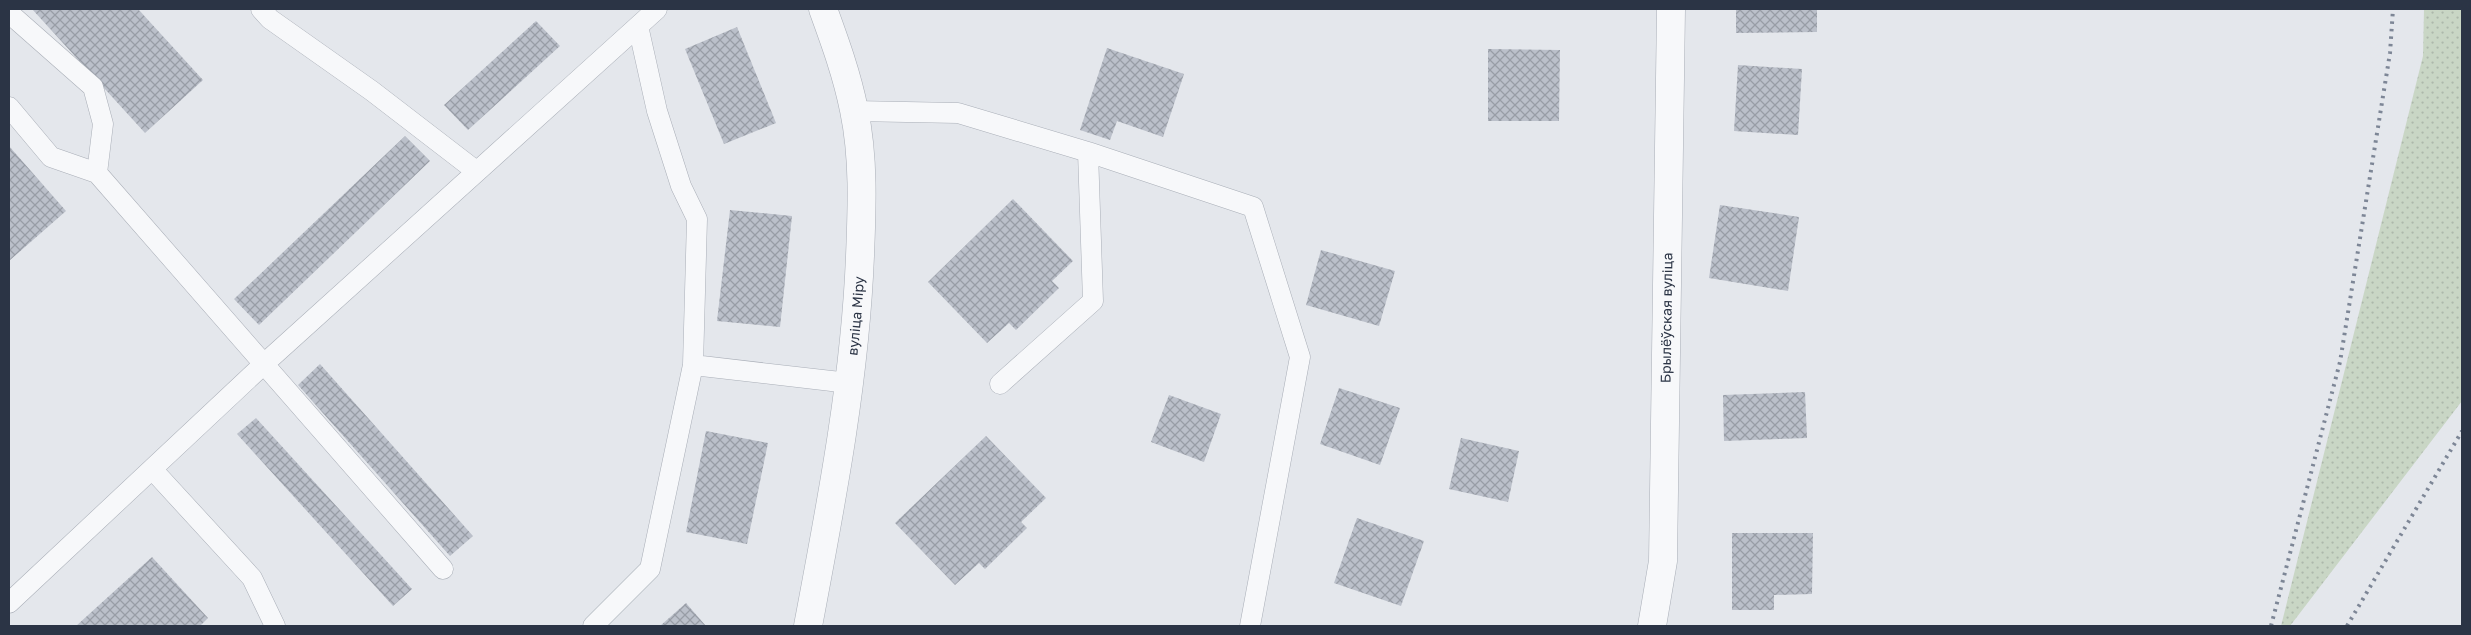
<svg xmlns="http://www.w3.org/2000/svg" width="2471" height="635" viewBox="0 0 2471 635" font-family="'Golos Text',sans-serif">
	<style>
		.grass { fill: url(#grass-dots) }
		.building { fill: url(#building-cross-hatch) }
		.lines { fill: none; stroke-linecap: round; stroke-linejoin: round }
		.lane-casing { stroke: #a9aeb7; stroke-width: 21 }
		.street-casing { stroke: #a9aeb7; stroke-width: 29 }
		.lane { stroke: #f7f8fa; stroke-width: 20 }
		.street { stroke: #f7f8fa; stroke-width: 28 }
		.rail { stroke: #7d8696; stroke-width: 4; stroke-dasharray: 2.5 5; stroke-linecap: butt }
		.labels { text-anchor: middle; stroke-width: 4; stroke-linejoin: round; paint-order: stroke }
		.street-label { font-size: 14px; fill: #2b3445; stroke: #f4f6f9 }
	</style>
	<defs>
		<pattern id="grass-dots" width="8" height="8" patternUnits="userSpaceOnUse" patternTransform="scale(1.25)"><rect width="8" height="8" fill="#c9d6c5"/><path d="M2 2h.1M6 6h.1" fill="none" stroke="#adb8ab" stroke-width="1.8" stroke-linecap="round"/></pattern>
		<pattern id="building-cross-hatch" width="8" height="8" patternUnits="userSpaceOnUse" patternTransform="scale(1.25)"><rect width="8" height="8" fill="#bbc0ca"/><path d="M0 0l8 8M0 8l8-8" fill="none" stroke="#989da6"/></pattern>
	</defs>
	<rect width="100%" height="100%" fill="#e4e7ec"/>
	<path class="grass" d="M2424 9H2462V401L2290 626H2281L2423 56Z"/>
	<path class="building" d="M32 9H138L203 80 145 133Z
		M1736 9H1817V32L1736 33Z
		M536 21 560 46 468 130 444 105Z
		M737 27 776 123 724 144 685 49Z
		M1107 48 1184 74 1163 137 1117 121 1110 140 1080 130Z
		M1488 49 1560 50 1559 121H1488Z
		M1738 65 1802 69 1798 135 1734 131Z
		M405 136 430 161 259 325 234 299Z
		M9 146 66 211 9 261Z
		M1013 199 1073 261 1052 281 1059 288 1016 330 1009 323 987 343 928 282Z
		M1720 205 1799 217 1788 291 1709 278Z
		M730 210 792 216 780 327 717 321Z
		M1321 250 1395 271 1379 326 1306 305Z
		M320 364 473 536 450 556 298 385Z
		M1339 388 1400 408 1380 465 1320 444Z
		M1805 392 1807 438 1724 441 1723 395Z
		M1169 395 1221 414 1204 462 1151 442Z
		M256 418 412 589 393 606 237 434Z
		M706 431 768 443 747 544 686 532Z
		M986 436 1046 498 1021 522 1027 528 985 569 979 563 955 585 895 523Z
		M1461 438 1519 451 1508 502 1449 489Z
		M1357 518 1424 541 1401 606 1334 583Z
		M1732 533H1813L1812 594 1774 595V610H1732Z
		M152 557 208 618 200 626H76Z
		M686 603 706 626H660Z"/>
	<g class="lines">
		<defs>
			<path id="lane" d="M261 9 270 19 372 91 476 171
				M9 13 93 87 103 124 97 173
				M638 26 657 111 681 186 697 219 693 365
				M9 107 51 157 97 173 443 569
				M854 111 958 113 1088 152 1253 207 1300 357 1250 626
				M1000 384 1093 301 1088 152
				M152 469 252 578 275 626
				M9 603 265 363 657 9
				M593 626 650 569 693 365 849 383"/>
			<g id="street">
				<path id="s1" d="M808 626C831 504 855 381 860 256 862 207 864 158 854 110 847 75 835 42 823 9"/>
				<path id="s2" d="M1652 626 1663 561 1671 9"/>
			</g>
		</defs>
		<use href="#lane" class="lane-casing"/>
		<use href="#street" class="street-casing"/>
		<use href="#lane" class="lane"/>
		<use href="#street" class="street"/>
		<path class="rail" d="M2271 626 2340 362 2390 53 2393 9
			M2347 626 2462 431"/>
	</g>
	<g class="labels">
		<g class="street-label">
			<text dy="5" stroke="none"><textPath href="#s1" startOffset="314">вуліца Міру</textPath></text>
			<text dy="5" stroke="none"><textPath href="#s2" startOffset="309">Брылёўская вуліца</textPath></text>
		</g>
	</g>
	<rect width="2471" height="635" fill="none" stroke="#2b3445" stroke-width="20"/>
</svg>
